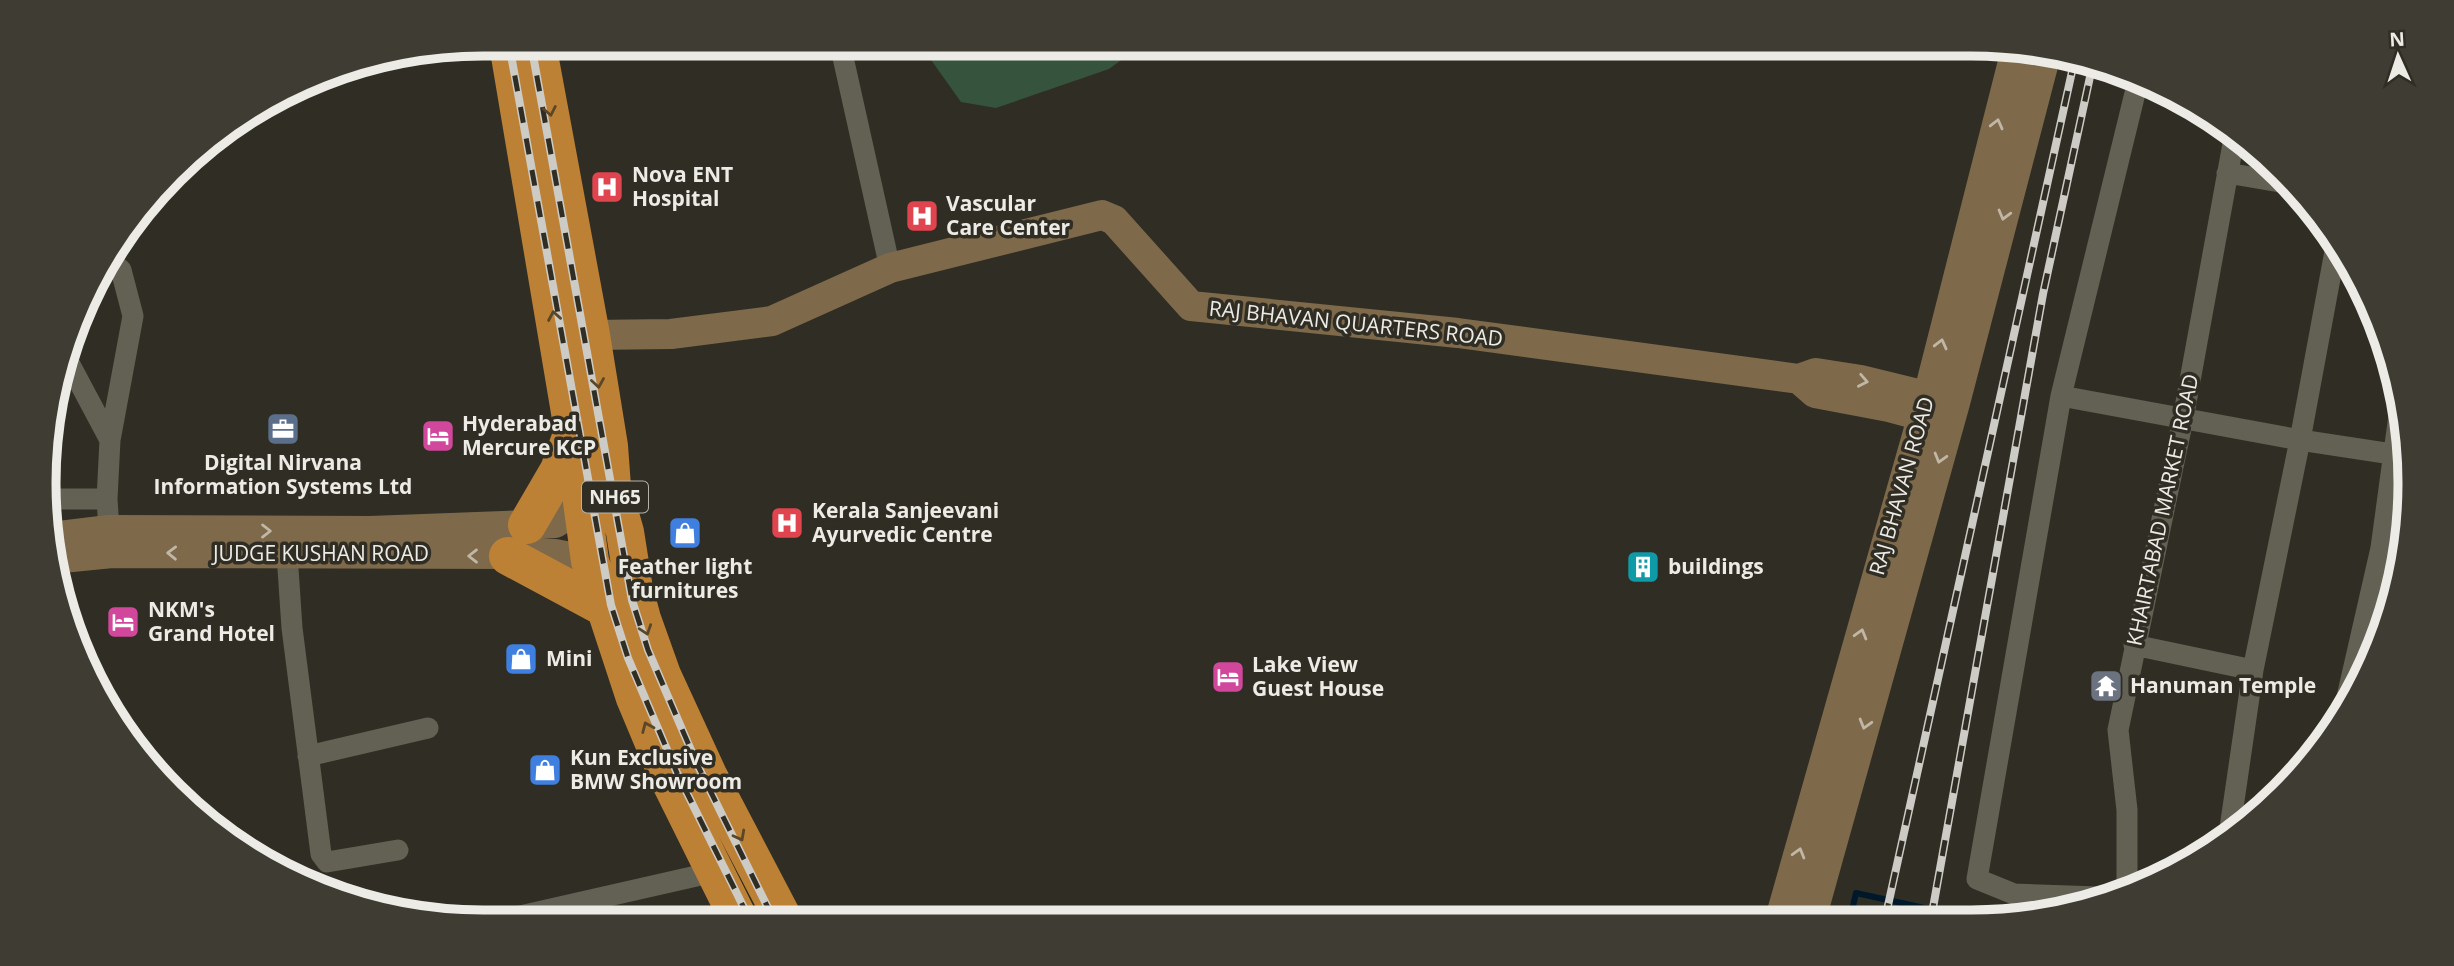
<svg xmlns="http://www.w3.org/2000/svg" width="2454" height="966" viewBox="0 0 2454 966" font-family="'Open Sans',sans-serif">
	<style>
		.green { fill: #36533d }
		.water { fill: #00192a }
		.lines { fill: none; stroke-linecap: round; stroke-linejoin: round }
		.stream { stroke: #00192a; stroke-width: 6 }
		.street { stroke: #636054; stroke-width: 21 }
		.secondary { stroke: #7e6a4b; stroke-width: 30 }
		.highway { stroke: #bd8136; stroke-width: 38 }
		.rail-casing { stroke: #cdcbc5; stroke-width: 8 }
		.rail { stroke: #302e24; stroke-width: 5; stroke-dasharray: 16; stroke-linecap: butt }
		.oneway { stroke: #5a4729 }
		.oneway2 { stroke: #c1b7a7 }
		.labels { text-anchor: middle; stroke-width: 7; stroke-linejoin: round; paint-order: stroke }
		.shield { fill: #302e24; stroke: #b4b2ab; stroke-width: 2 }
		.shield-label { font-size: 19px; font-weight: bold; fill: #edebe5 }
		.poi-label { font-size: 21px; font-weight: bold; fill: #edebe5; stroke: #302e24; text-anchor: start }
		.street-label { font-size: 21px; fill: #edebe5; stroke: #302e24 }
		.rim { fill: none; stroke: #edebe5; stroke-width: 9 }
	</style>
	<rect width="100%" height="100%" fill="#302e24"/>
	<path class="green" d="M923 44H1143L1109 69 996 108 961 102 924 50Z"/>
	<path class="water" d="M1540 907 1543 920H1490Z"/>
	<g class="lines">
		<path class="stream" d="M1850 919 1856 893 1970 918 1993 919"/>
		<path class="street" d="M840 44 890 268
			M2227 173 2280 182
			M107 258 121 270 133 316 110 440 107 499 109 530
			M69 363 110 440
			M2061 396 2300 440 2405 456
			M50 499H107
			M287 554 292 628 321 854 327 862 398 850
			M2134 645 2253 670
			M2344 710 2381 548 2400 408
			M308 756 428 728
			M2229 835 2253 670 2300 440 2336 246
			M2127 889V810L2118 730 2183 419 2235 133
			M2099 897 2014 894 1977 879 2061 396 2137 85
			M494 922 714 872"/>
		<path class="secondary" d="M591 335 671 334 772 321 890 268 1102 215 1114 220 1191 306 1458 333 1799 379 1816 373 1861 380 1955 403
			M1799 379 1815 393 1889 407 1941 421
			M51 537 109 530 370 531 527 525 555 523 582 506
			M52 559 112 553 555 554 590 561
			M1780 919 1926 404 2016 50
			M1811 919 1955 403 2046 54"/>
		<path class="highway" d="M508 44 570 412 590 561 635 698 669 779 740 922
			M537 44 591 335 609 446 612 487 625 532 634 589 642 619 662 675 708 775 785 922
			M527 525 559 470 571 437
			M508 556 605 608"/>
		<defs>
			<path id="rail" d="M509 44 611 605 628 658 677 773 751 922
				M531 44 632 600 648 650 697 764 775 922
				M1885 919 2075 58
				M1931 919 2043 294 2093 63"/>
		</defs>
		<use href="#rail" class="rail-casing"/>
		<use href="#rail" class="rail"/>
	</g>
	<defs><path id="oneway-chevron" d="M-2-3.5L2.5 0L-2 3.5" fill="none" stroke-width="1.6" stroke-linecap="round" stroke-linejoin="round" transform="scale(1.75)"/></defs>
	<g class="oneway">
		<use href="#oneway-chevron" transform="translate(550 111) rotate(79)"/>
		<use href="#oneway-chevron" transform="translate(554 316) rotate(-100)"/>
		<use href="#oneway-chevron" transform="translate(598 383) rotate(81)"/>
		<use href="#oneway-chevron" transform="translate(646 630) rotate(71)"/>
		<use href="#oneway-chevron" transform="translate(647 727) rotate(-113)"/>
		<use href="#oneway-chevron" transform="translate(740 836) rotate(62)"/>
	</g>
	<g class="oneway2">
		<use href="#oneway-chevron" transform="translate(1997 124) rotate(-76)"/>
		<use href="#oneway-chevron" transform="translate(2004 215) rotate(105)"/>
		<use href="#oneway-chevron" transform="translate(1941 344) rotate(-76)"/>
		<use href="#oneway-chevron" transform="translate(1863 381) rotate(11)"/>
		<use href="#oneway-chevron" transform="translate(1940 458) rotate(106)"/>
		<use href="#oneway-chevron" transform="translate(266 531)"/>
		<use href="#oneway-chevron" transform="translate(172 553) rotate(-179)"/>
		<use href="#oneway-chevron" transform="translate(473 556) rotate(-180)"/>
		<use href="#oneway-chevron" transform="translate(1861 634) rotate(-74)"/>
		<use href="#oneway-chevron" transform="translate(1865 724) rotate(106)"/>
		<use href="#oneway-chevron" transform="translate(1799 853) rotate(-74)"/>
	</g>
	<defs>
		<symbol id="hospital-square" viewBox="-11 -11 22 22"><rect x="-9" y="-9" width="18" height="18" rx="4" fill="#e0444e" stroke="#302e24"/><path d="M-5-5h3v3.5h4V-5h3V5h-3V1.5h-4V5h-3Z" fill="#fff"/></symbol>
		<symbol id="office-square" viewBox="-11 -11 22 22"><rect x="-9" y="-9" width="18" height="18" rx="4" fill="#5c6f8a" stroke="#302e24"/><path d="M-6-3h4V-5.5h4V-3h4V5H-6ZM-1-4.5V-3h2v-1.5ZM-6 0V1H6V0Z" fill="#fff"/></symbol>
		<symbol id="hotel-square" viewBox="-11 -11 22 22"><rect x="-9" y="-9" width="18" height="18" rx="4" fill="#d1479c" stroke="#302e24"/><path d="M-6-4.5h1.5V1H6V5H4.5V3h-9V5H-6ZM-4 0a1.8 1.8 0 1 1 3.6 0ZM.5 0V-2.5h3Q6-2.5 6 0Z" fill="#fff"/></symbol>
		<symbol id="shop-square" viewBox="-11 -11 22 22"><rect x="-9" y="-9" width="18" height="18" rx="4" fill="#3f7fe0" stroke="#302e24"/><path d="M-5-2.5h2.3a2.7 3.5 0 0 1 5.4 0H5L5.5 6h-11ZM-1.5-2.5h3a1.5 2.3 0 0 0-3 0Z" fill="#fff"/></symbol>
		<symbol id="building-square" viewBox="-11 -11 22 22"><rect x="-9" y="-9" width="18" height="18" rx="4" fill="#0f9aa8" stroke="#302e24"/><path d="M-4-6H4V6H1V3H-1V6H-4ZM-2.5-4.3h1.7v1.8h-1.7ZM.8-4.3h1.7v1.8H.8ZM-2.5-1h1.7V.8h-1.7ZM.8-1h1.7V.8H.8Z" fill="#fff"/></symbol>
		<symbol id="temple-square" viewBox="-11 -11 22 22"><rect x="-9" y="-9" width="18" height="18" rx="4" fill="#6b7280" stroke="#302e24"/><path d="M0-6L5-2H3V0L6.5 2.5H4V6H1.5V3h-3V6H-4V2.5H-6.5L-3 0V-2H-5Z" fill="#fff"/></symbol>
	</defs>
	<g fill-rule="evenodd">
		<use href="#hospital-square" x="588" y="168" width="38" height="38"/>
		<use href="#hospital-square" x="903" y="197" width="38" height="38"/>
		<use href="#office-square" x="264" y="410" width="38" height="38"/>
		<use href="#hotel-square" x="419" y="417" width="38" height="38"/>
		<use href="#hospital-square" x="768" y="504" width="38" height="38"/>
		<use href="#shop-square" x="666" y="514" width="38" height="38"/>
		<use href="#building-square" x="1624" y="548" width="38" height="38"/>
		<use href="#hotel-square" x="104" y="603" width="38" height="38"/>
		<use href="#shop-square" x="502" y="640" width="38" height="38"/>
		<use href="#hotel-square" x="1209" y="658" width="38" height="38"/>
		<use href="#temple-square" x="2087" y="667" width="38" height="38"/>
		<use href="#shop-square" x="526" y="751" width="38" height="38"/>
	</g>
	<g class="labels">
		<rect class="shield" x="582" y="481.5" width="66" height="31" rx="5"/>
		<g class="shield-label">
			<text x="615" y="504">NH65</text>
		</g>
		<g class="poi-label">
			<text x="632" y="182">Nova ENT<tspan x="632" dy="24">Hospital</tspan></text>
			<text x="946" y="211">Vascular<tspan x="946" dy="24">Care Center</tspan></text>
			<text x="462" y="431">Hyderabad<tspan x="462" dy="24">Mercure KCP</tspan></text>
			<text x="283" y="470" text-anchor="middle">Digital Nirvana<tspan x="283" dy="24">Information Systems Ltd</tspan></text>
			<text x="812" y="518">Kerala Sanjeevani<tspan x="812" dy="24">Ayurvedic Centre</tspan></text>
			<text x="685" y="574" text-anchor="middle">Feather light<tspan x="685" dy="24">furnitures</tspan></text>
			<text x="1668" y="574">buildings</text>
			<text x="148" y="617">NKM's<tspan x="148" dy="24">Grand Hotel</tspan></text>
			<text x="546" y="666">Mini</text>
			<text x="1252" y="672">Lake View<tspan x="1252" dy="24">Guest House</tspan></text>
			<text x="2130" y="693">Hanuman Temple</text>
			<text x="570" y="765">Kun Exclusive<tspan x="570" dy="24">BMW Showroom</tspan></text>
		</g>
		<g class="street-label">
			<text transform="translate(1356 324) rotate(6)" y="7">RAJ BHAVAN QUARTERS ROAD</text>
			<text transform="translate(1902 486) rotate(-74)" y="7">RAJ BHAVAN ROAD</text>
			<text transform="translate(2163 510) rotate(-78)" y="7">KHAIRTABAD MARKET ROAD</text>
			<text x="321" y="561">JUDGE KUSHAN ROAD</text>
		</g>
	</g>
	<path d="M0 0H2454V966H0ZM483 56H1971A427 427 0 0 1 2398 483V483A427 427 0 0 1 1971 910H483A427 427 0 0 1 56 483V483A427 427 0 0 1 483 56Z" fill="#3f3d33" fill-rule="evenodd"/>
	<path class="rim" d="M483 56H1971A427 427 0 0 1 2398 483V483A427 427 0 0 1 1971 910H483A427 427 0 0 1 56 483V483A427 427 0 0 1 483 56Z"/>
	<g transform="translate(2398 56) rotate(357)" stroke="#302e24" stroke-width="5" paint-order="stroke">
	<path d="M0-5L12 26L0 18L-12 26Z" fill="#edebe5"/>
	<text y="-10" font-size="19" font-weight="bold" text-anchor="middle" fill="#edebe5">N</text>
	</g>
</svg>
